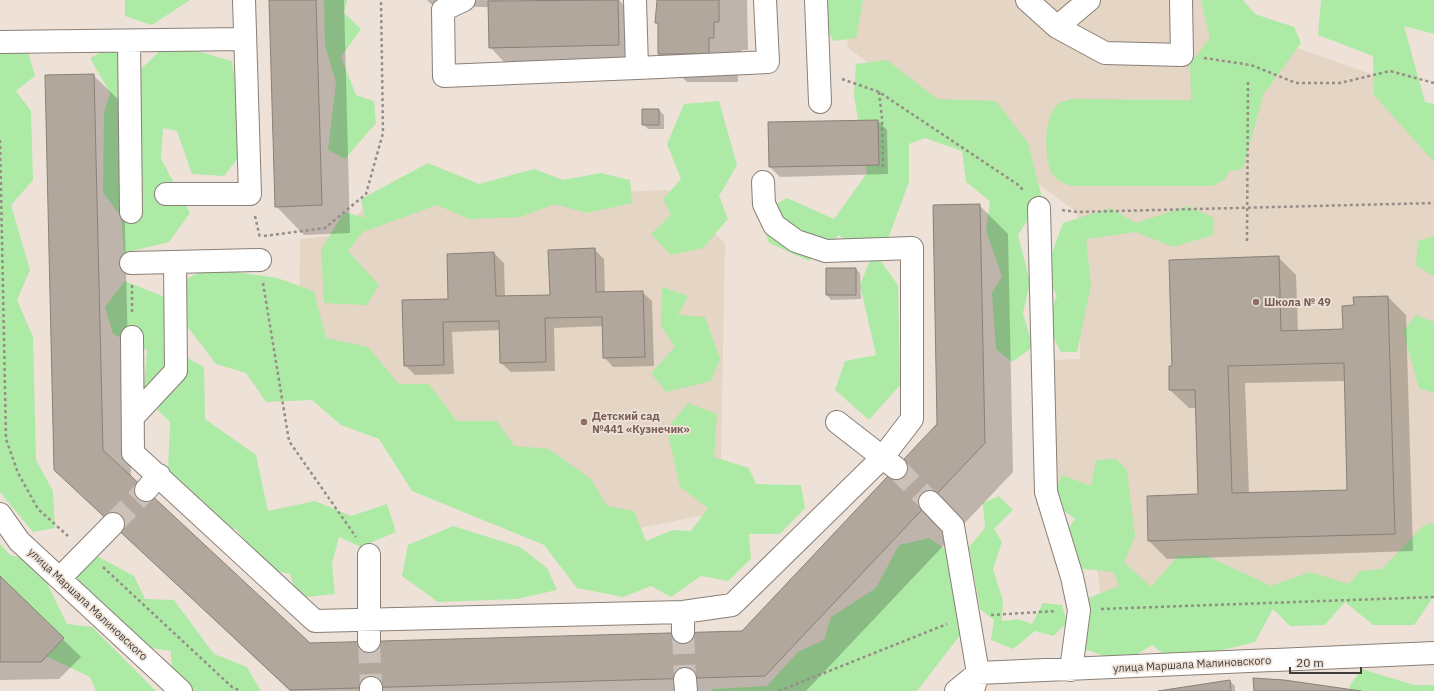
<svg xmlns="http://www.w3.org/2000/svg" width="1434" height="691" viewBox="0 0 1434 691" font-family="'IBM Plex Sans',sans-serif">
	<style>
		.built { fill: #e4d5c5 }
		.green { fill: #adeaa5 }
		.shadow { fill: #0003; fill-rule: evenodd }
		.building { fill: #b1a79d; stroke: #8a8076; fill-rule: evenodd }
		.lines { fill: none; stroke-linecap: round; stroke-linejoin: round }
		.minor-tunnel { stroke: #cbc1b8; stroke-width: 22; stroke-dasharray: 22 11; stroke-linecap: butt }
		.minor-casing { stroke: #897f76; stroke-width: 24 }
		.path { stroke: #968d86; stroke-width: 2.5; stroke-dasharray: 3 3; stroke-linecap: butt }
		.minor { stroke: #fff; stroke-width: 22 }
		.education-dot { fill: #8d6e63; stroke: #eee2d8; stroke-width: 1.5 }
		.labels { text-anchor: middle; stroke-width: 3.5; stroke-linejoin: round; paint-order: stroke }
		.education-label { font-size: 11px; font-weight: bold; fill: #785e54; stroke: #eee2d8; text-anchor: start }
		.street-label { font-size: 11px; fill: #403b37; stroke: #eee2d8 }
	</style>
	<rect width="100%" height="100%" fill="#eee2d8"/>
	<path class="built" d="M844 0H1232L1254 33 1388 80 1434 144V588L1101 598 1087 492H1056L1054 360 1080 359 1077 212 848 48Z
		M668 190 725 243 720 512 624 531 299 332 300 239 334 236 371 202Z"/>
	<path class="green" d="M125 0H190L152 25 125 16Z
		M324 0H347L344 13 361 29 341 57 356 95 374 101 376 123 345 159 328 150 336 82 325 46Z
		M812 0H863L856 38 833 41Z
		M1201 0H1243L1255 14 1294 27 1301 43 1263 95 1243 169 1230 171 1224 180 1212 186H1072C1066 184 1057 181 1053 175 1043 162 1043 112 1060 103 1063 101 1068 100 1072 99L1191 100 1190 64 1210 38Z
		M1321 0H1434V34L1404 26 1425 102 1434 104V162L1374 95 1373 56 1318 35Z
		M168 43 232 61 245 149 224 176 192 174 177 131 163 128 161 159 190 213 169 242 124 253 121 217 103 192 104 112 110 93 90 58 109 48 141 69Z
		M0 51 28 52 35 76 16 91 31 111 33 180 11 205 30 270 17 300 33 337 36 460 53 491 55 528 33 532 0 492Z
		M887 60 937 99 996 101 1028 143 1042 198 1018 235 1030 282 1023 313 1033 347 1012 362 996 349 992 293 1002 276 986 231 990 201 966 182 962 151 925 138 909 144V182L880 260 898 285 900 385 869 420 835 390 845 361 876 355 860 285 870 260 839 235 809 261 769 243 759 214 787 198 834 219 867 173 854 96 856 64Z
		M719 101 737 165 719 196 728 219 703 248 671 255 651 234 671 215 663 199 681 179 667 144 684 104Z
		M428 163 479 184 534 169 563 180 601 173 630 180 632 203 587 213 555 204 520 217 469 219 437 205 363 232 348 251 379 285 367 305 324 303 321 250 344 212 365 218 361 199Z
		M1187 206 1214 218 1213 235 1173 247 1136 232 1086 239 1091 285 1077 352H1061L1046 324 1057 296 1045 272 1063 223 1110 208 1136 223Z
		M1434 236V277L1416 265 1418 241Z
		M209 268 277 278 314 291 326 338 368 347 399 384H429L457 421H497L514 446 549 449 591 479 607 506 634 511 646 541 672 530 691 531 708 508 680 487 667 429 688 403 717 414 714 457 749 468 756 484 801 485 805 508 780 534H749L751 559 728 581 701 576 671 597 651 586 623 597 577 588 544 545 412 491 379 439 341 425 312 400 266 402 246 373 216 364 187 326 180 282Z
		M125 281 165 297 167 347 204 367 205 419 256 455 268 511 315 501 351 516 387 504 396 532 361 547 339 537 332 564 335 594 298 598 290 574 268 569 236 529 197 527 167 491 170 422 143 396 147 350 113 334 105 307Z
		M662 287 688 296 678 315 705 317 720 359 711 381 666 392 651 373 675 347 661 326Z
		M1416 315 1434 322V393L1419 388 1403 331Z
		M1116 459 1127 470 1135 536 1124 562 1151 587 1178 556H1207L1271 586 1310 572 1349 584 1360 571 1382 569 1423 526 1434 522V596L1414 625H1373L1345 602 1325 625 1290 626 1273 609 1255 642 1174 662 1152 645 1123 663 1085 649 1086 599 1119 586 1114 572 1075 568 1063 537 1075 519 1051 501 1062 475 1091 486 1096 460Z
		M999 496 1013 510 994 529 1002 542 993 569 1003 601 1002 621 1018 619 1032 624 1043 603 1062 605 1067 623 1053 636 1035 631 1013 649 991 640 994 620 980 609 969 547 985 528 983 503Z
		M453 526 520 547 547 568 557 590 517 599 438 602 402 576 408 545Z
		M929 538 948 551 961 634 917 691H711L712 689 767 686 798 652 824 640 831 617 876 588 899 545Z
		M0 544 10 555 36 561 67 624 92 627 156 691H96L90 677 37 652 0 613Z
		M97 556 134 576 145 599 174 600 214 654 247 667 261 691H189L172 681 171 651 119 643 73 602V571Z
		M1362 669 1414 685H1434V691H1352L1349 686Z"/>
	<path class="shadow" d="M270 0H344L350 233 304 235 276 206Z
		M427 0H505V1L619 0 632 13 633 59 504 62 490 47 489 7H447L444 4H431Z
		M658 0H747L748 50H742V66H738V82H687L659 54V25L656 23Z
		M93 75 122 103 131 477 309 644 743 632 938 425 979 205 1008 234 1013 472 806 691H290L55 469Z
		M643 110H659L664 115V129H648L643 124Z
		M878 121 887 130 888 174 780 177 770 167Z
		M594 249 604 259 605 293 642 292 652 301 654 366 613 367 604 357 603 326 554 328 555 371 511 372 501 363 500 330 452 332 454 374 415 375 405 365 449 300 448 255 494 253 504 263 505 297 551 296Z
		M1278 257 1296 275 1298 331 1344 330 1355 306 1388 297 1406 315 1413 551 1167 559 1149 541 1199 495 1197 408H1189L1170 390 1173 367ZM1345 381 1348 491 1249 494 1245 383Z
		M856 269 860 273 861 299 831 300 827 295Z
		M0 578 81 657 59 679 0 680Z
		M1230 681 1235 686V691H1165Z"/>
	<path class="building" d="M269 0H316L322 205 275 207Z
		M618 0 619 45 489 48 488 1Z
		M657 0H719V22H714V38H709V54H658V23H655Z
		M94 74 103 450 310 643 742 631 937 424 933 205 980 204 985 443 765 676 290 690 54 470 45 75Z
		M642 109H659V125H642Z
		M878 120 879 165 769 167 768 122Z
		M595 248 596 292 643 291 645 357 603 358 602 317 545 318 546 362 500 363 499 321 443 322 444 365 404 366 402 300 448 299 447 254 494 252 496 296 550 295 548 250Z
		M1279 256 1281 331 1343 329 1342 306 1354 305 1353 297 1388 296 1395 534 1148 541 1147 496 1198 494 1195 390H1169V366H1172L1169 260ZM1344 363 1347 490 1232 493 1228 366Z
		M826 268H856V295H826Z
		M0 576 64 638 41 662H0Z
		M1253 678 1284 680 1361 691H1254Z
		M1230 680 1231 691H1158Z"/>
	<g class="lines">
		<path class="minor-tunnel" d="M896 468 930 502
			M113 524 146 490
			M683 632 685 679
			M369 641 371 688"/>
		<defs>
			<path id="minor" d="M464 0 443 10 444 76 637 68 635 0
				M816 0 820 102
				M1027 0 1057 27 1105 53 1182 55 1181 0
				M1057 27 1089 0
				M129 41 131 212
				M0 42 245 39
				M637 68 768 62 765 0
				M166 194H250L244 0
				M1039 208 1046 492 1072 577 1079 610 1071 670
				M131 263 260 260
				M132 337 133 453 315 621 683 612 732 605 882 458 912 419V248L826 251 796 241 774 225 764 204 763 182
				M133 417 176 371 175 262
				M837 422 896 468
				M146 490 159 475
				M930 502 953 526 978 673 974 687
				M0 514 19 541 181 691
				M60 578 113 524
				M683 612V632
				M369 641V555
				M685 679 686 691
				M371 688V691
				M956 691 978 673 1434 653"/>
		</defs>
		<use href="#minor" class="minor-casing"/>
		<path class="path" d="M1204 58 1251 65 1296 83H1340L1390 71 1434 83
			M842 79 879 92 1017 184 1024 191
			M879 92 882 118 883 167
			M0 140 6 439 18 473 38 509 68 536
			M1062 210 1077 212 1434 203
			M255 216 260 238
			M264 236 325 228 366 194 383 133 381 0
			M1247 241 1248 82
			M263 283 289 441 356 537
			M132 285V314
			M103 567 232 687 241 691
			M1101 609 1434 597
			M991 615 1056 611
			M779 691 947 624"/>
		<use href="#minor" class="minor"/>
	</g>
	<g class="education-dot">
		<circle cx="1256" cy="302" r="4"/>
		<circle cx="584" cy="422" r="4"/>
	</g>
	<g class="labels">
		<g class="education-label">
			<text x="1264" y="306">Школа № 49</text>
			<text x="592" y="420">Детский сад<tspan x="592" dy="13">№441 «Кузнечик»</tspan></text>
		</g>
		<g class="street-label">
			<text transform="translate(88 604) rotate(43)" y="4">улица Маршала Малиновского</text>
			<text transform="translate(1192 664) rotate(-3)" y="4">улица Маршала Малиновского</text>
		</g>
	</g>
	<path d="M1290 667v6h71v-6" fill="none" stroke="#403b37" stroke-width="2"/>
	<text x="1296" y="667" font-size="12" fill="#403b37" stroke="#eee2d8" stroke-width="3" paint-order="stroke">20 m</text>
</svg>
